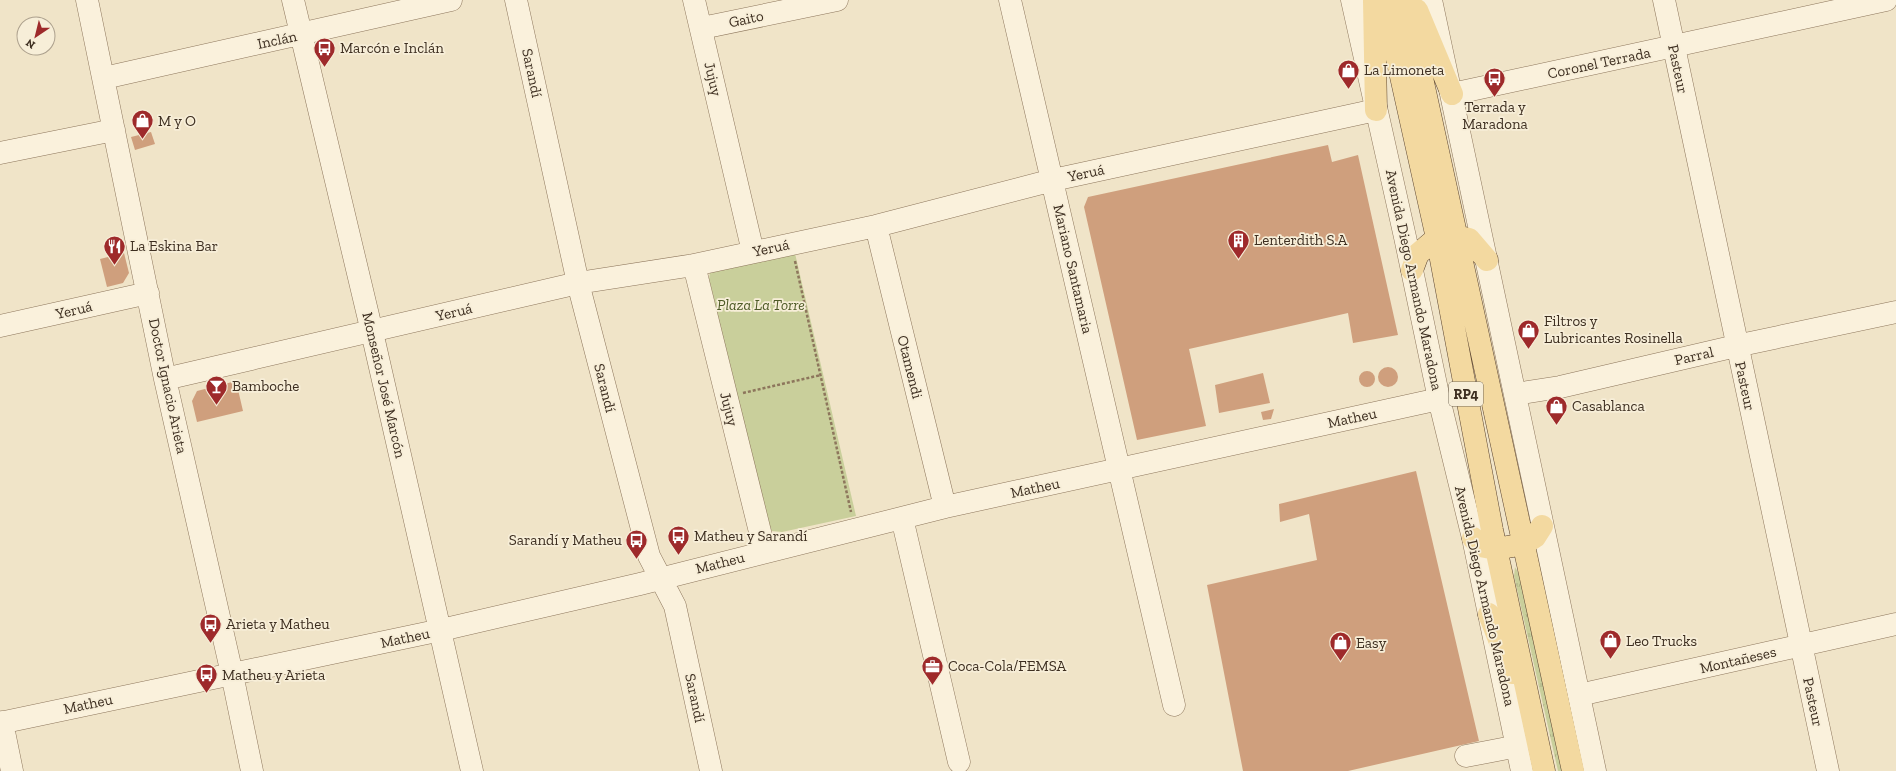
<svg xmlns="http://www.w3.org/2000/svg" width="1896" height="771" viewBox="0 0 1896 771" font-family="'Zilla Slab',serif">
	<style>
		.grass { fill: url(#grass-tufts) }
		.park { fill: #c9cf9b }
		.building { fill: #cf9f7d }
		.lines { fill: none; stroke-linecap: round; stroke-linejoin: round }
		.minor-casing { stroke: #8d765c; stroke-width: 23 }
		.major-casing { stroke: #5b4430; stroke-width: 23 }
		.path { stroke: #8d765c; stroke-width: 2.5; stroke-dasharray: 3 2; stroke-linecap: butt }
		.minor { stroke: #faf1dc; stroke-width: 22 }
		.major { stroke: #f3d9a0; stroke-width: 22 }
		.labels { text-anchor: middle; stroke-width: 3.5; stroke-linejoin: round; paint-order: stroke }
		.shield { fill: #f7eed8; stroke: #756857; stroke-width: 1 }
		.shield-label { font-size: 14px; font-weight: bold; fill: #3d2e20 }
		.street-label { font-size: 15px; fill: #3d2e20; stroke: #f7eed8 }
		.poi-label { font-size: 15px; fill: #3d2e20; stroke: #f7eed8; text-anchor: start }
		.park-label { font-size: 15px; font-style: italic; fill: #4d5a26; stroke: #f7eed8 }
	</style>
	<defs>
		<pattern id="grass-tufts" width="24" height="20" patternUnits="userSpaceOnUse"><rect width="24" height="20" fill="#c9cf9b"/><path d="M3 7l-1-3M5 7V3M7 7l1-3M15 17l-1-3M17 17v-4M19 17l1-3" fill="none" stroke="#aeb285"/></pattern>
	</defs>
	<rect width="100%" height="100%" fill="#f0e4c8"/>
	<path class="grass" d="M1515 567 1519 574 1562 771H1558L1514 576Z"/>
	<path class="park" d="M794 249 856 516 782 532 772 531 767 522 709 279 710 272Z"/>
	<path class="building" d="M151 132 155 144 135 150 131 137Z
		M1328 145 1332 162 1358 155 1398 335 1353 343 1348 313 1189 349 1206 426 1137 440 1084 207 1088 197Z
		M124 253 129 273 123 283 107 287 100 259Z
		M1378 377a10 10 0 1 1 20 0a10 10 0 1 1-20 0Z
		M1359 379a8 8 0 1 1 16 0a8 8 0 1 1-16 0Z
		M1263 373 1270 403 1219 413 1215 385Z
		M236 381 243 411 197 422 192 401 197 391Z
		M1274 409 1271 419 1263 420 1261 412Z
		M1416 471 1479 741 1348 771H1243L1207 585 1317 560 1309 514 1280 522 1279 504Z"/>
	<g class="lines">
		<defs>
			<path id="minor" d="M87 0 165 379 232 674 252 771
				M293 0 372 332 472 771
				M516 0 578 283 649 556 675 606 711 771
				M694 0 753 252
				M1010 0 1174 705
				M1352 0 1405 237 1439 399 1473 538 1522 771
				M1431 0 1595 771
				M1664 0 1828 771
				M702 28 837 0
				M104 78 451 0
				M1452 94 1886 0
				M0 153 114 130
				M876 226 945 507
				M694 265 765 552
				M0 326 148 293
				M165 379 578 283 694 265 876 226 1053 180 1376 110
				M1516 394 1560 387 1736 346 1896 312
				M902 518 959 762
				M1579 695 1896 624
				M2 722 12 771
				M0 723 441 630 640 584 945 507 1439 399
				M1466 756 1518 746"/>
			<path id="major" d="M1374 0 1376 110
				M1384 0 1437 238 1492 530 1544 771
				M1405 0C1459 257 1519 514 1573 771
				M1417 10 1452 94
				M1412 270 1418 254 1437 238 1455 236 1469 239 1487 260
				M1473 538 1480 546 1496 549 1524 544 1535 537 1542 526
				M1489 614 1512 673"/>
		</defs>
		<use href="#minor" class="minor-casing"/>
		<use href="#major" class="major-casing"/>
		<path class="path" d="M795 261 851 512
			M743 393 821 375"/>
		<use href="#minor" class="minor"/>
		<use href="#major" class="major"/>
	</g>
	<defs>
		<symbol id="bus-pin" viewBox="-11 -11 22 30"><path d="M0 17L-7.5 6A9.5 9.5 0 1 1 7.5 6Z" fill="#9e2a2b" stroke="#f7eed8"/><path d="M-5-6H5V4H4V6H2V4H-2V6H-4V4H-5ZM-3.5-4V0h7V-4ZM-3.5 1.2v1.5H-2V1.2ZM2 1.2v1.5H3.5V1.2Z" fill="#fff"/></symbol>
		<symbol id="shop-pin" viewBox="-11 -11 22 30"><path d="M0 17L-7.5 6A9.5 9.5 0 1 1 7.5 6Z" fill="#9e2a2b" stroke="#f7eed8"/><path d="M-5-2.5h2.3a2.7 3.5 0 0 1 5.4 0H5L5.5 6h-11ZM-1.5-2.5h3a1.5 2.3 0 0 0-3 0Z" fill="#fff"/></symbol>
		<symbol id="building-pin" viewBox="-11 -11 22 30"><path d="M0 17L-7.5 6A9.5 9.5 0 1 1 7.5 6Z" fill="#9e2a2b" stroke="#f7eed8"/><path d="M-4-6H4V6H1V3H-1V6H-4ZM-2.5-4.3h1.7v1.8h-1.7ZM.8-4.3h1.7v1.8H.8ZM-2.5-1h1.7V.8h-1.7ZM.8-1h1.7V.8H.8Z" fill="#fff"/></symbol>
		<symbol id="restaurant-pin" viewBox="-11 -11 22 30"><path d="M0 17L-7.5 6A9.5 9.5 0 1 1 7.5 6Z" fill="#9e2a2b" stroke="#f7eed8"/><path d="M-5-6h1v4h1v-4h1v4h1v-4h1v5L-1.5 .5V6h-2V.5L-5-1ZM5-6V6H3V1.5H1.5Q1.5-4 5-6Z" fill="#fff"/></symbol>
		<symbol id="bar-pin" viewBox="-11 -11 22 30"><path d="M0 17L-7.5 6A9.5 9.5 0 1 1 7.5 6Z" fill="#9e2a2b" stroke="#f7eed8"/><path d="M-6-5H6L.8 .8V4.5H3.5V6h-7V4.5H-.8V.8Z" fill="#fff"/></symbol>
		<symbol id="office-pin" viewBox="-11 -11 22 30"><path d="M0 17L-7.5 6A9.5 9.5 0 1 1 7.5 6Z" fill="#9e2a2b" stroke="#f7eed8"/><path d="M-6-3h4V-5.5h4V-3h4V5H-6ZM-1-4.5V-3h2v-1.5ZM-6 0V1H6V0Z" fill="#fff"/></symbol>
	</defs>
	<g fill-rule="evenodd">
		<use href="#bus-pin" x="312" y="36" width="25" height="34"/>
		<use href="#shop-pin" x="1336" y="58" width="25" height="34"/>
		<use href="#bus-pin" x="1482" y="66" width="25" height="34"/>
		<use href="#shop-pin" x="130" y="108" width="25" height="34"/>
		<use href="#building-pin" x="1226" y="228" width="25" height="34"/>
		<use href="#restaurant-pin" x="102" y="234" width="25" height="34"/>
		<use href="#shop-pin" x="1516" y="318" width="25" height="34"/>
		<use href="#bar-pin" x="204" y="374" width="25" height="34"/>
		<use href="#shop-pin" x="1544" y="394" width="25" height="34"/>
		<use href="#bus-pin" x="666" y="524" width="25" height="34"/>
		<use href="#bus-pin" x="624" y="528" width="25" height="34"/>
		<use href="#bus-pin" x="198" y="612" width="25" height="34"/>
		<use href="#shop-pin" x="1598" y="628" width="25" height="34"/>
		<use href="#shop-pin" x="1328" y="630" width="25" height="34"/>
		<use href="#office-pin" x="920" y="654" width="25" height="34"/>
		<use href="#bus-pin" x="194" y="662" width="25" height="34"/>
	</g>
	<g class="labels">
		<rect class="shield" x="1449" y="382" width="34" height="24" rx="3"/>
		<g class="shield-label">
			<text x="1466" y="399">RP4</text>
		</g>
		<g class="street-label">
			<text transform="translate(746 19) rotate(-12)" y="5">Gaito</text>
			<text transform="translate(277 40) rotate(-12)" y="5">Inclán</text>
			<text transform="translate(1599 63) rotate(-12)" y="5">Coronel Terrada</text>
			<text transform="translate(1678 69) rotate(78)" y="5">Pasteur</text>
			<text transform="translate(532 73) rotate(78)" y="5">Sarandí</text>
			<text transform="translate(713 79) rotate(77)" y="5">Jujuy</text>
			<text transform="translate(1086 173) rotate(-12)" y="5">Yeruá</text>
			<text transform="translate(771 248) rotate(-12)" y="5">Yeruá</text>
			<text transform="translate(1073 269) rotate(77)" y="5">Mariano Santamaria</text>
			<text transform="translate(1414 280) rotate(78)" y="5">Avenida Diego Armando Maradona</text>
			<text transform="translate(74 310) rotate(-13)" y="5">Yeruá</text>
			<text transform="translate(454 312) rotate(-13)" y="5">Yeruá</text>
			<text transform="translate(1694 356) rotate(-13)" y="5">Parral</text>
			<text transform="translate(910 367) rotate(76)" y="5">Otamendi</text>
			<text transform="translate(384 385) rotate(77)" y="5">Monseñor José Marcón</text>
			<text transform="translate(168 386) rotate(78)" y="5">Doctor Ignacio Arieta</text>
			<text transform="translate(1745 386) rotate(78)" y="5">Pasteur</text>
			<text transform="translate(605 388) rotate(76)" y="5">Sarandí</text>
			<text transform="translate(729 409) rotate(76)" y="5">Jujuy</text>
			<text transform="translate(1352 418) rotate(-12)" y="5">Matheu</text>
			<text transform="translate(1035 488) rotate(-12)" y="5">Matheu</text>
			<text transform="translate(720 563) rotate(-14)" y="5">Matheu</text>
			<text transform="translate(1485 596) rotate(77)" y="5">Avenida Diego Armando Maradona</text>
			<text transform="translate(405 638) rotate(-12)" y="5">Matheu</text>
			<text transform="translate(1738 660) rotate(-13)" y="5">Montañeses</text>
			<text transform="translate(695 698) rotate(78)" y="5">Sarandí</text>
			<text transform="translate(1813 702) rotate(78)" y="5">Pasteur</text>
			<text transform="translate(88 704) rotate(-12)" y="5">Matheu</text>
		</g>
		<g class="poi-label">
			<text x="340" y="53">Marcón e Inclán</text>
			<text x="1364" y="75">La Limoneta</text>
			<text x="1495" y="112" text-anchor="middle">Terrada y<tspan x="1495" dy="17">Maradona</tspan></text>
			<text x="158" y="126">M y O</text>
			<text x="1254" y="245">Lenterdith S.A</text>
			<text x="130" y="251">La Eskina Bar</text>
			<text x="1544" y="326">Filtros y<tspan x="1544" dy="17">Lubricantes Rosinella</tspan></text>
			<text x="232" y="391">Bamboche</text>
			<text x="1572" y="411">Casablanca</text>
			<text x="694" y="541">Matheu y Sarandí</text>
			<text x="622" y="545" text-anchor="end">Sarandí y Matheu</text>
			<text x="226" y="629">Arieta y Matheu</text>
			<text x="1626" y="646">Leo Trucks</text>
			<text x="1356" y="648">Easy</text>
			<text x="948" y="671">Coca-Cola/FEMSA</text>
			<text x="222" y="680">Matheu y Arieta</text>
		</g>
		<g class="park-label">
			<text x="761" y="310">Plaza La Torre</text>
		</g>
	</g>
	<g transform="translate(36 36) rotate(215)"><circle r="19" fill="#f7eed8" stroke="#ada18e"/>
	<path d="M0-3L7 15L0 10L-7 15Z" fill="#9e2a2b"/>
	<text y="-6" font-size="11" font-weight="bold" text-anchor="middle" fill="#3d2e20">N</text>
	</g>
</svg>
